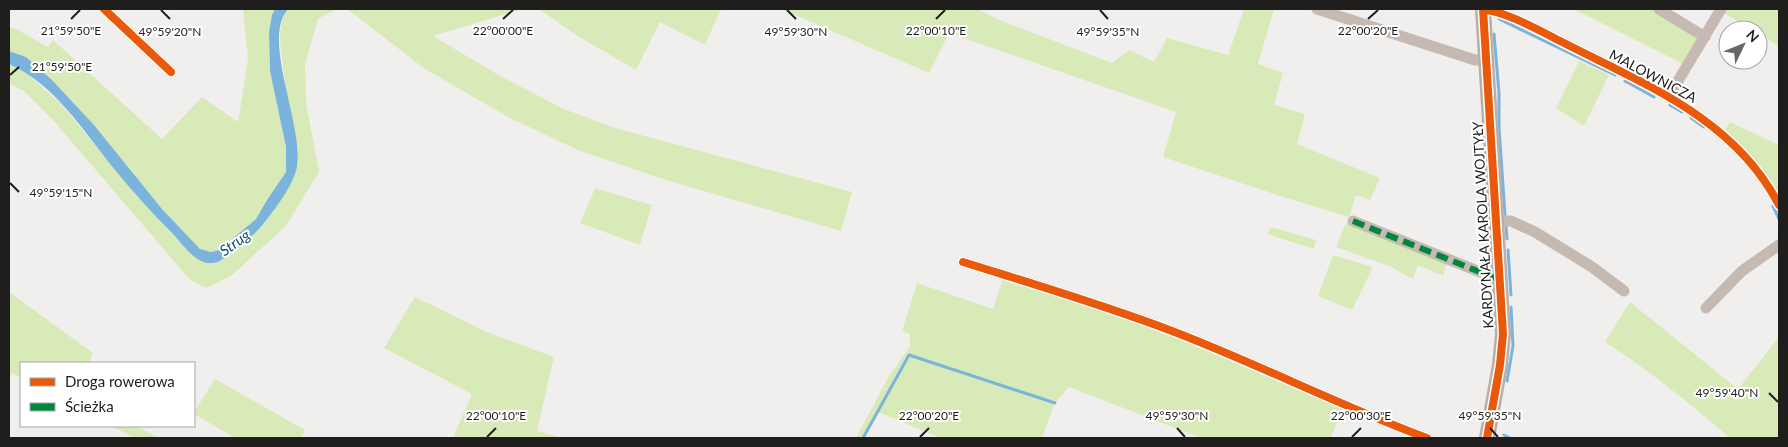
<svg xmlns="http://www.w3.org/2000/svg" width="1788" height="447" viewBox="0 0 1788 447" font-family="Lato,sans-serif">
	<style>
		.green { fill: #d9eab9 }
		.water { fill: #7ab3dc }
		.lines { fill: none; stroke-linecap: round; stroke-linejoin: round }
		.stream { stroke: #7ab3dc; stroke-width: 3 }
		.street { stroke: #c5b9b2; stroke-width: 11 }
		.secondary { stroke: #bbaea7; stroke-width: 16 }
		.quiet { stroke: #00873e; stroke-width: 6; stroke-dasharray: 12 6; stroke-linecap: butt }
		.cycleway-casing { stroke: #fff; stroke-width: 11 }
		.cycleway { stroke: #e8590c; stroke-width: 8 }
		.ticks { fill: none; stroke: #1f1e1d; stroke-width: 2 }
		.labels { text-anchor: middle; stroke-width: 4; stroke-linejoin: round; paint-order: stroke }
		.street-label { font-size: 14px; fill: #1f1e1d; stroke: #fff }
		.water-label { font-size: 15px; font-style: italic; fill: #0c4b73; stroke: #fff }
		.ticks-label { font-size: 12px; text-anchor: middle; fill: #1f1e1d; stroke: #fff; stroke-width: 4; stroke-linejoin: round; paint-order: stroke }
	</style>
	<rect width="100%" height="100%" fill="#f1efee"/>
	<path class="green" d="M244 9H275L272 15 269 32 270 71 286 147V172L267 200 256 219 219 250 211 252 200 249 162 209 94 125 52 80 26 57 9 51V27L16 29 48 47 53 40 162 139 202 97 238 122 248 59 243 11Z
		M288 9H336L318 19 305 64 306 102 319 172 286 226 231 276 207 288 190 280 53 120 24 91 9 84V64L23 70 60 103 139 198 189 252 206 263 263 225 293 180 296 171 280 42C280 31 281 17 288 9Z
		M347 9H522L433 36 502 77 564 109 615 128 852 192 841 231 669 181 580 151 508 117 425 69Z
		M539 9H721L705 45 660 22 636 70 576 35Z
		M781 9H977L1002 21 1112 63 1129 50 1154 62 1167 38 1228 55 1244 9H1274L1258 64 1283 73 1274 105 1305 114 1297 144 1380 178 1370 200 1356 195 1349 217 1283 197 1163 157 1176 112 949 33 929 73Z
		M1573 9H1652L1700 38 1683 64Z
		M1717 9H1779V46L1758 33V30H1752Z
		M1579 61 1609 75 1584 126 1556 108Z
		M1730 122 1777 144 1779 142V200L1724 131Z
		M595 188 652 205 640 245 580 223Z
		M1346 223 1447 263 1443 276 1418 265 1413 279 1389 266 1336 247Z
		M1271 227 1316 240 1314 249 1267 234Z
		M1333 255 1373 267 1352 310 1318 296Z
		M1003 278 1130 319 1344 406 1331 437 1333 438H1201L1069 387 1055 403 1042 438H941L878 412 863 438H856L890 374 910 347V334L902 331 917 283 993 309Z
		M9 292 93 353 89 363H21V378L12 373 9 380Z
		M415 297 487 332 554 357 537 431 563 438H453L472 394 384 348Z
		M1630 302 1738 389 1779 337V438H1730C1690 404 1649 370 1605 342Z
		M215 379 305 430 301 438H235L194 414V412Z
		M111 426H136L159 438H135Z"/>
	<path class="water" d="M275 9H288C260 41 307 130 296 171 291 188 275 209 264 223 257 233 229 256 218 262 215 263 211 263 207 263 193 260 182 244 173 234 153 214 133 192 115 170 84 132 55 84 9 64V51L26 57 52 80 94 125 162 209 200 249 211 252 219 250 256 219 267 200 286 172V147L270 71 269 32 272 15Z"/>
	<g class="lines">
		<path class="stream" d="M1499 19 1615 75
			M1494 34 1499 93V127L1505 215
			M1625 81 1654 97
			M1670 105 1682 112
			M1691 118 1704 127
			M1773 206 1779 219
			M1506 226 1507 239
			M1508 250 1511 295
			M1507 381 1513 346 1511 307
			M1504 435 1510 438
			M863 438 909 355 1055 403"/>
		<path class="street" d="M104 9 171 72
			M1317 9 1475 60H1486
			M1659 9 1705 37
			M1483 10C1504 10 1544 33 1564 43 1646 85 1735 119 1779 205
			M1669 96 1721 9
			M1353 221 1500 280
			M1496 221H1511L1535 232 1592 267 1624 291
			M963 262C1033 284 1104 305 1172 331 1258 364 1341 406 1427 438
			M1706 308 1742 271 1779 245"/>
		<path class="secondary" d="M1483 9 1503 334 1500 365 1487 438"/>
		<path class="quiet" d="M1353 221 1500 280"/>
		<defs>
			<path id="cycleway" d="M104 9 171 72
				M1483 9 1503 334 1500 365 1487 438
				M1483 10C1504 10 1544 33 1564 43 1646 85 1735 119 1779 205
				M963 262C1033 284 1104 305 1172 331 1258 364 1341 406 1427 438"/>
		</defs>
		<use href="#cycleway" class="cycleway-casing"/>
		<use href="#cycleway" class="cycleway"/>
	</g>
	<path class="ticks" d="M161 10 170 19M787 10 796 19M1100 10 1108 19M71 19 80 10M503 19 513 10M936 19 945 10M1368 19 1378 10M10 75 19 67M10 183 19 192M1769 393 1778 402M1177 428 1185 437M1490 428 1498 437M487 437 496 428M920 437 929 428M1352 437 1361 428"/>
	<g class="labels">
		<g class="street-label">
			<text transform="translate(1653 76) rotate(28)" y="5">MALOWNICZA</text>
			<text transform="translate(1483 225) rotate(-93)" y="5">KARDYNAŁA KAROLA WOJTYŁY</text>
		</g>
		<g class="water-label">
			<text transform="translate(235 243) rotate(-36)" y="5">Strug</text>
		</g>
	</g>
	<g class="ticks-label">
		<text x="71" y="35">21°59'50"E</text>
		<text x="503" y="35">22°00'00"E</text>
		<text x="936" y="35">22°00'10"E</text>
		<text x="1368" y="35">22°00'20"E</text>
		<text x="170" y="36">49°59'20"N</text>
		<text x="1108" y="36">49°59'35"N</text>
		<text x="796" y="36">49°59'30"N</text>
		<text x="62" y="71">21°59'50"E</text>
		<text x="61" y="197">49°59'15"N</text>
		<text x="1727" y="397">49°59'40"N</text>
		<text x="1177" y="420">49°59'30"N</text>
		<text x="1490" y="420">49°59'35"N</text>
		<text x="496" y="420">22°00'10"E</text>
		<text x="929" y="420">22°00'20"E</text>
		<text x="1361" y="420">22°00'30"E</text>
	</g>
	<rect width="1788" height="447" fill="none" stroke="#1f1e1d" stroke-width="20"/>
	<rect x="20" y="362" width="175" height="65" fill="#ffffff" stroke="#a5a5a5"/>
	<rect x="30" y="378" width="25" height="8" fill="#e8590c" stroke="#a5a5a5"/>
	<text x="65" y="387" font-size="15" fill="#1f1e1d">Droga rowerowa</text>
	<rect x="30" y="403" width="25" height="8" fill="#00873e" stroke="#a5a5a5"/>
	<text x="65" y="412" font-size="15" fill="#1f1e1d">Ścieżka</text>
	<g transform="translate(1743 45) rotate(47)"><circle r="24" fill="#ffffff" stroke="#a5a5a5"/>
	<path d="M0-4L9 19L0 12L-9 19Z" fill="#686766"/>
	<text y="-8" font-size="14" font-weight="bold" text-anchor="middle" fill="#1f1e1d">N</text>
	</g>
</svg>
